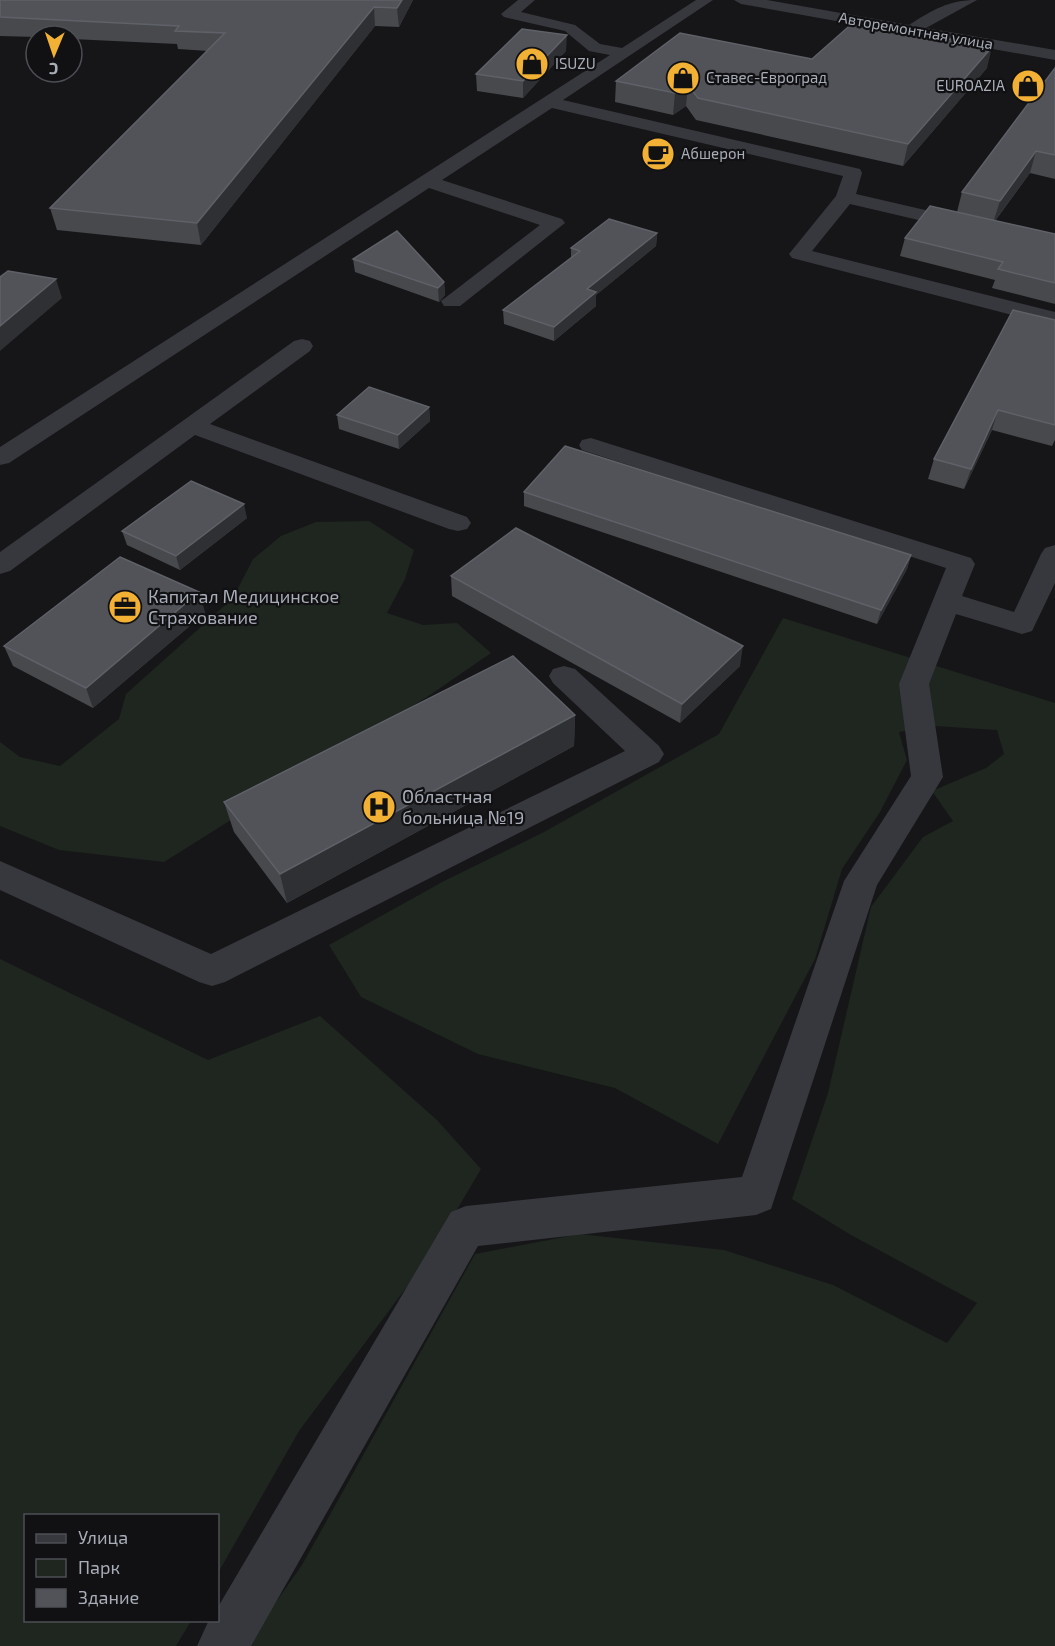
<svg xmlns="http://www.w3.org/2000/svg" width="1055" height="1646" viewBox="0 0 1055 1646" font-family="'Exo 2',sans-serif">
	<style>
		.green { fill: #1e261f }
		.lines { fill: none; stroke-linecap: round; stroke-linejoin: round }
		.minor { fill: #37383d; fill-rule: evenodd }
		.wall { fill: #47494d }
		.shaded-wall { fill: #2f3033 }
		.building { fill: #525359; stroke: #5f6168; stroke-width: 1.5 }
		.labels { text-anchor: middle; stroke-width: 4.5; stroke-linejoin: round; paint-order: stroke }
		.far-street-label { font-size: 15px; fill: #a8adb8; stroke: #111113 }
		.far-poi-label { font-size: 15px; fill: #a8adb8; stroke: #111113; text-anchor: start }
		.poi-label { font-size: 18px; fill: #a8adb8; stroke: #111113; text-anchor: start }
	</style>
	<rect width="100%" height="100%" fill="#161618"/>
	<path class="green" d="M369 521 414 550 405 579 387 613 423 625 457 623 491 653 427 697 164 862 59 850 0 826V742L20 757 60 766 119 719 126 694 233 598 253 559 281 536 316 522Z
		M783 618 1055 703V1646H245L302 1565 475 1254 580 1234 724 1250 833 1285 947 1343 977 1303 851 1235 792 1199 828 1093 871 907 923 837 953 821 932 791 986 768 1004 754 997 730 935 726 899 732 907 760 880 812 842 869 815 959 718 1144 615 1088 478 1054 361 997 329 945 444 881 544 832 719 734Z
		M0 959 208 1060 320 1016 437 1120 481 1169 427 1260 299 1431 218 1573V1516H26V1620L191 1621 176 1646H0Z"/>
	<g class="lines">
		<path class="minor" d="M518 0H535L521 12 575 25 600 44 622 48 696 0H713L563 100 860 169 862 173 856 194 1055 240V252L850 204 812 251 1055 312V326L792 258 789 254 836 196 843 176 552 108 442 180 562 219 565 223 460 306H444L441 301 540 225 429 188 9 463 0 465V447L610 55 589 51 565 31 504 17 501 14Z
			M734 0H767L909 25C933 10 948 0 977 0L926 28 1055 50V60L741 4Z
			M302 339 310 341 313 346 310 351 210 424 467 517 471 523 467 529 458 531 449 529 195 435 10 571 0 574V552L294 341Z
			M591 438 971 558 975 564 962 596 1014 612 1041 554 1045 548 1055 545V583L1032 631 1022 634 956 614 929 684 943 777 877 885 771 1209 756 1215 478 1246 251 1646H197L209 1620H218V1607L451 1212 466 1206 742 1177 844 881 911 776 899 684 946 568 582 450 579 445 582 440Z
			M564 666 575 669 659 746 664 754 659 762 225 982 212 986 199 982 0 890V861L211 954 625 751 553 683 549 676 553 669Z"/>
	</g>
	<path class="wall" d="M0 0H413L399 27 375 26 201 245 57 230 50 208 208 51 178 49 177 44 72 39V36H36V37L0 36Z
		M566 51 523 98 477 91 476 74Z
		M812 59 987 68 903 166 696 120 686 106 673 115 615 102 616 81Z
		M1055 68V179L1030 173 995 221 1055 234V304L992 288 995 280 900 256 905 238 957 212 962 192Z
		M657 233 656 246 596 295V306L554 341 504 324 503 310 571 258V248Z
		M353 259 444 282 445 295 439 302 355 272Z
		M1055 320V440L1052 446 992 430 964 489 928 479 934 459Z
		M429 407 430 421 399 449 339 429 337 415Z
		M524 492 911 555 907 569 877 624 524 506Z
		M247 518 180 570 127 545 122 531Z
		M451 576 740 666 680 723 452 596Z
		M199 592 205 613 93 708 13 666 4 646Z
		M575 715 574 746 287 903 234 832 224 802Z"/>
	<path class="shaded-wall" d="M402 0H413L399 27 397 8Z
		M374 7 375 26 201 245 197 223Z
		M567 35 566 51 523 98V81Z
		M992 47 987 68 903 166 908 144Z
		M688 85 686 106 673 115 675 93Z
		M1036 151 1030 173 993 223 1000 201Z
		M657 233 656 246 596 295V306L554 341V327L587 289Z
		M56 279 62 298 0 351V326Z
		M444 282 445 295 439 302 438 288Z
		M429 407 430 421 399 449 398 435Z
		M998 410 992 430 964 489 971 469Z
		M244 504 247 518 180 570 176 556Z
		M911 555 907 569 877 624 881 610Z
		M199 592 205 613 93 708 86 688Z
		M743 646 740 666 680 723 682 704Z
		M575 715 574 746 287 903 280 874Z"/>
	<path class="building" d="M0 0H402L397 8 374 7 197 223 50 208 225 33 175 31 179 26 0 17Z
		M855 21 992 47 908 144 698 98 688 85 675 93 616 81 680 33 812 59Z
		M522 29 567 35 523 81 476 74Z
		M1055 68V155L1036 151 1000 201 962 192Z
		M930 206 1055 234V283L998 269 1003 262 905 238Z
		M609 219 657 233 587 289 596 292 554 327 503 310 580 251 571 248Z
		M397 231 444 282 438 288 353 259Z
		M8 271 56 279 0 326V277Z
		M1013 310 1055 320V425L998 410 971 469 934 459Z
		M369 387 429 407 398 435 337 415Z
		M565 446 911 555 881 610 524 492Z
		M191 481 244 504 176 556 122 531Z
		M516 528 743 646 682 704 451 576Z
		M120 557 199 592 86 688 4 646Z
		M513 656 575 715 280 874 224 802Z"/>
	<defs>
		<symbol id="shop-disc" viewBox="-11 -11 22 22"><circle r="9.5" fill="#f2b134" stroke="#111113"/><path d="M-5-2.5h2.3a2.7 3.5 0 0 1 5.4 0H5L5.5 6h-11ZM-1.5-2.5h3a1.5 2.3 0 0 0-3 0Z" fill="#111"/></symbol>
		<symbol id="cafe-disc" viewBox="-11 -11 22 22"><circle r="9.5" fill="#f2b134" stroke="#111113"/><path d="M-5.5-4.5H6V0H3Q3 3.5 0 3.5H-2.5Q-5.5 3.5-5.5 0ZM3-3.2v2h1.7v-2ZM-6 4.5H4V6H-6Z" fill="#111"/></symbol>
		<symbol id="office-disc" viewBox="-11 -11 22 22"><circle r="9.5" fill="#f2b134" stroke="#111113"/><path d="M-6-3h4V-5.5h4V-3h4V5H-6ZM-1-4.5V-3h2v-1.5ZM-6 0V1H6V0Z" fill="#111"/></symbol>
		<symbol id="hospital-disc" viewBox="-11 -11 22 22"><circle r="9.5" fill="#f2b134" stroke="#111113"/><path d="M-5-5h3v3.5h4V-5h3V5h-3V1.5h-4V5h-3Z" fill="#111"/></symbol>
	</defs>
	<g fill-rule="evenodd">
		<use href="#shop-disc" x="513" y="45" width="38" height="38"/>
		<use href="#shop-disc" x="664" y="59" width="38" height="38"/>
		<use href="#shop-disc" x="1009" y="67" width="38" height="38"/>
		<use href="#cafe-disc" x="639" y="135" width="38" height="38"/>
		<use href="#office-disc" x="106" y="588" width="38" height="38"/>
		<use href="#hospital-disc" x="360" y="788" width="38" height="38"/>
	</g>
	<g class="labels">
		<g class="far-street-label">
			<text transform="translate(916 31) rotate(10)" y="5">Авторемонтная улица</text>
		</g>
		<g class="far-poi-label">
			<text x="555" y="69">ISUZU</text>
			<text x="706" y="83">Ставес-Евроград</text>
			<text x="1005" y="91" text-anchor="end">EUROAZIA</text>
			<text x="681" y="159">Абшерон</text>
		</g>
		<g class="poi-label">
			<text x="148" y="603">Капитал Медицинское<tspan x="148" dy="21">Страхование</tspan></text>
			<text x="402" y="803">Областная<tspan x="402" dy="21">больница №19</tspan></text>
		</g>
	</g>
	<rect x="24" y="1514" width="195" height="108" fill="#111113" stroke="#4d4f55" stroke-width="1.5"/>
	<rect x="36" y="1534" width="30" height="9" fill="#37383d" stroke="#4d4f55" stroke-width="1.5"/>
	<text x="78" y="1544" font-size="18" fill="#a8adb8">Улица</text>
	<rect x="36" y="1559" width="30" height="18" fill="#1e261f" stroke="#4d4f55" stroke-width="1.5"/>
	<text x="78" y="1574" font-size="18" fill="#a8adb8">Парк</text>
	<rect x="36" y="1589" width="30" height="18" fill="#525359" stroke="#4d4f55" stroke-width="1.5"/>
	<text x="78" y="1604" font-size="18" fill="#a8adb8">Здание</text>
	<g transform="translate(54 54) rotate(182)"><circle r="28" fill="#111113" stroke="#4d4f55" stroke-width="1.5"/>
	<path d="M0-4.5L10 22L0 15L-10 22Z" fill="#f2b134"/>
	<text y="-9" font-size="16" font-weight="bold" text-anchor="middle" fill="#a8adb8">С</text>
	</g>
</svg>
